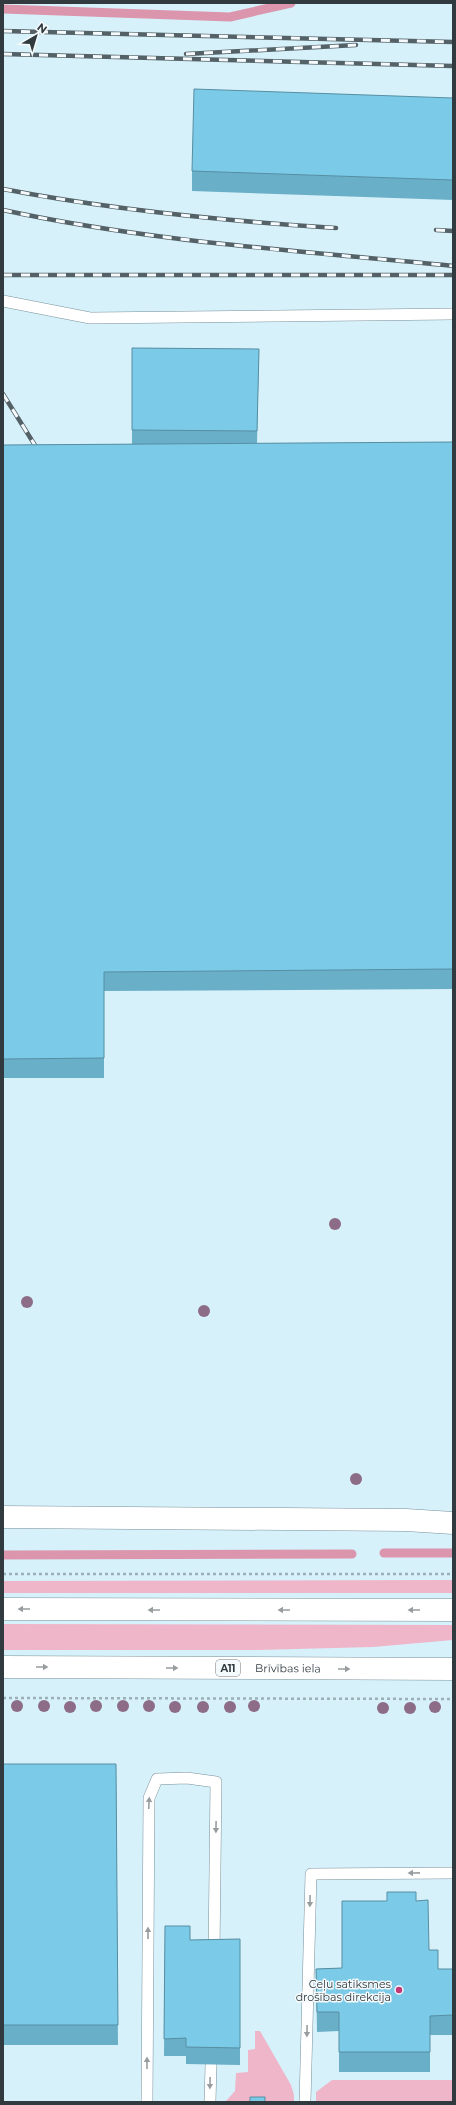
<svg xmlns="http://www.w3.org/2000/svg" width="456" height="2105" viewBox="0 0 456 2105" font-family="Montserrat,sans-serif">
	<style>
		.green { fill: #efb6c9 }
		.lines { fill: none; stroke-linecap: round; stroke-linejoin: round }
		.stream { stroke: #db96ae; stroke-width: 9 }
		.lane-casing { stroke: #79919a; stroke-width: 12 }
		.street-casing { stroke: #79919a; stroke-width: 23 }
		.highway-casing { stroke: #79919a; stroke-width: 23 }
		.path { stroke: #9cb0b8; stroke-width: 2.5; stroke-dasharray: 3 3; stroke-linecap: butt }
		.lane { stroke: #fff; stroke-width: 11 }
		.street { stroke: #fff; stroke-width: 22 }
		.highway { stroke: #fff; stroke-width: 22 }
		.rail-casing { stroke: #546166; stroke-width: 4.5 }
		.rail { stroke: #f5fafc; stroke-width: 3; stroke-dasharray: 9; stroke-linecap: butt }
		.tree { fill: #8d6c88 }
		.wall { fill: #6aafc8 }
		.building { fill: #7bcbe8; stroke: #568ea2 }
		.oneway { fill: #989d9f }
		.poi-dot { fill: #c23976; stroke: #f5fafc; stroke-width: 1.5 }
		.labels { text-anchor: middle; stroke-width: 3; stroke-linejoin: round; paint-order: stroke }
		.shield { fill: #f5fafc; stroke: #6c7478; stroke-width: 1 }
		.shield-label { font-size: 10px; font-weight: bold; fill: #313b3f }
		.street-label { font-size: 11px; fill: #313b3f; stroke: #f5fafc }
		.poi-label { font-size: 11px; fill: #313b3f; stroke: #f5fafc; text-anchor: end }
	</style>
	<rect width="100%" height="100%" fill="#d7f1fb"/>
	<path class="green" d="M453 1580V1593H3V1581Z
		M3 1624 453 1625V1640L373 1647 258 1650H3Z
		M255 2031H260L291 2085 294 2095V2102H225L235 2091 236 2073 248 2072V2050L255 2049Z
		M332 2080H453V2102H316V2092Z"/>
	<g class="lines">
		<path class="stream" d="M3 9 230 17 291 3
			M384 1553H453
			M3 1555 352 1554"/>
		<defs>
			<path id="lane" d="M3 301 90 318 453 314
				M147 2102 149 1798 157 1779 187 1778 216 1782 214 1954
				M210 2102 211 2065
				M305 2102 311 1874 453 1873"/>
			<path id="street" d="M3 1517 406 1520 453 1523"/>
			<g id="highway">
				<path d="M3 1609 453 1610"/>
				<path id="s1" d="M3 1667 453 1669"/>
			</g>
		</defs>
		<use href="#lane" class="lane-casing"/>
		<use href="#street" class="street-casing"/>
		<use href="#highway" class="highway-casing"/>
		<path class="path" d="M3 1574H453
			M3 1698 453 1699"/>
		<use href="#lane" class="lane"/>
		<use href="#street" class="street"/>
		<use href="#highway" class="highway"/>
		<defs>
			<path id="rail" d="M3 31 453 42
				M3 54 453 66
				M186 54 356 45
				M3 189C113 210 225 221 336 228
				M3 210C151 242 303 251 453 266
				M436 230 453 231
				M3 275H453
				M3 394 41 455"/>
		</defs>
		<use href="#rail" class="rail-casing"/>
		<use href="#rail" class="rail"/>
	</g>
	<g class="tree">
		<circle cx="335" cy="1224" r="6"/>
		<circle cx="27" cy="1302" r="6"/>
		<circle cx="204" cy="1311" r="6"/>
		<circle cx="356" cy="1479" r="6"/>
		<circle cx="17" cy="1706" r="6"/>
		<circle cx="44" cy="1706" r="6"/>
		<circle cx="96" cy="1706" r="6"/>
		<circle cx="123" cy="1706" r="6"/>
		<circle cx="149" cy="1706" r="6"/>
		<circle cx="254" cy="1706" r="6"/>
		<circle cx="70" cy="1707" r="6"/>
		<circle cx="175" cy="1707" r="6"/>
		<circle cx="203" cy="1707" r="6"/>
		<circle cx="230" cy="1707" r="6"/>
		<circle cx="435" cy="1707" r="6"/>
		<circle cx="383" cy="1708" r="6"/>
		<circle cx="410" cy="1708" r="6"/>
	</g>
	<path class="wall" d="M453 98V200L192 191V171Z
		M132 348 259 349 257 444 453 442V989L104 991V1078H3V445L132 444Z
		M3 1764H116L118 2045H3Z
		M416 1901 429 1950 438 1969 453 2010V2035H430V2072H339V2031L317 2032 316 1969 342 1968Z
		M165 1926 190 1940 240 1939V2065L186 2064V2056H164Z"/>
	<path class="building" d="M194 89 453 98V180L192 171Z
		M132 348 259 349 257 431 132 430Z
		M453 442V969L104 972V1058L3 1059V445Z
		M3 1764H116L118 2025H3Z
		M387 1892H416V1901L428 1900 429 1950H438V1969H453V2015L430 2016V2052H339V2012H317L316 1969 342 1968V1901H387Z
		M165 1926H190V1940L240 1939V2048L186 2047V2038L164 2039Z
		M250 2097H265V2102H250Z"/>
	<defs><path id="oneway-solid" d="M-6-.8H1V-3.2L6.5 0L1 3.2V.8H-6Z"/></defs>
	<g class="oneway">
		<use href="#oneway-solid" transform="translate(24 1609) rotate(-180)"/>
		<use href="#oneway-solid" transform="translate(154 1610) rotate(-180)"/>
		<use href="#oneway-solid" transform="translate(284 1610) rotate(-180)"/>
		<use href="#oneway-solid" transform="translate(414 1610) rotate(-180)"/>
		<use href="#oneway-solid" transform="translate(42 1667)"/>
		<use href="#oneway-solid" transform="translate(172 1668)"/>
		<use href="#oneway-solid" transform="translate(344 1669)"/>
		<use href="#oneway-solid" transform="translate(149 1803) rotate(-87)"/>
		<use href="#oneway-solid" transform="translate(216 1827) rotate(91)"/>
		<use href="#oneway-solid" transform="translate(414 1873) rotate(179)"/>
		<use href="#oneway-solid" transform="translate(310 1901) rotate(91)"/>
		<use href="#oneway-solid" transform="translate(148 1933) rotate(-90)"/>
		<use href="#oneway-solid" transform="translate(307 2031) rotate(91)"/>
		<use href="#oneway-solid" transform="translate(147 2063) rotate(-90)"/>
		<use href="#oneway-solid" transform="translate(210 2083) rotate(91)"/>
	</g>
	<circle class="poi-dot" cx="399" cy="1990" r="4"/>
	<g class="labels">
		<rect class="shield" x="216" y="1660" width="24" height="16" rx="3"/>
		<g class="shield-label">
			<text x="228" y="1672">A11</text>
		</g>
		<g class="street-label">
			<text dy="4" stroke="none"><textPath href="#s1" startOffset="285">Brīvības iela</textPath></text>
		</g>
		<g class="poi-label">
			<text x="391" y="1988">Ceļu satiksmes<tspan x="391" dy="13">drošības direkcija</tspan></text>
		</g>
	</g>
	<rect width="456" height="2105" fill="none" stroke="#313b3f" stroke-width="8"/>
	<g transform="translate(36 36) rotate(38)" stroke="#f5fafc" stroke-width="3" paint-order="stroke">
	<path d="M0-3L7 15L0 10L-7 15Z" fill="#313b3f"/>
	<text y="-6" font-size="11" font-weight="bold" text-anchor="middle" fill="#313b3f">N</text>
	</g>
</svg>
